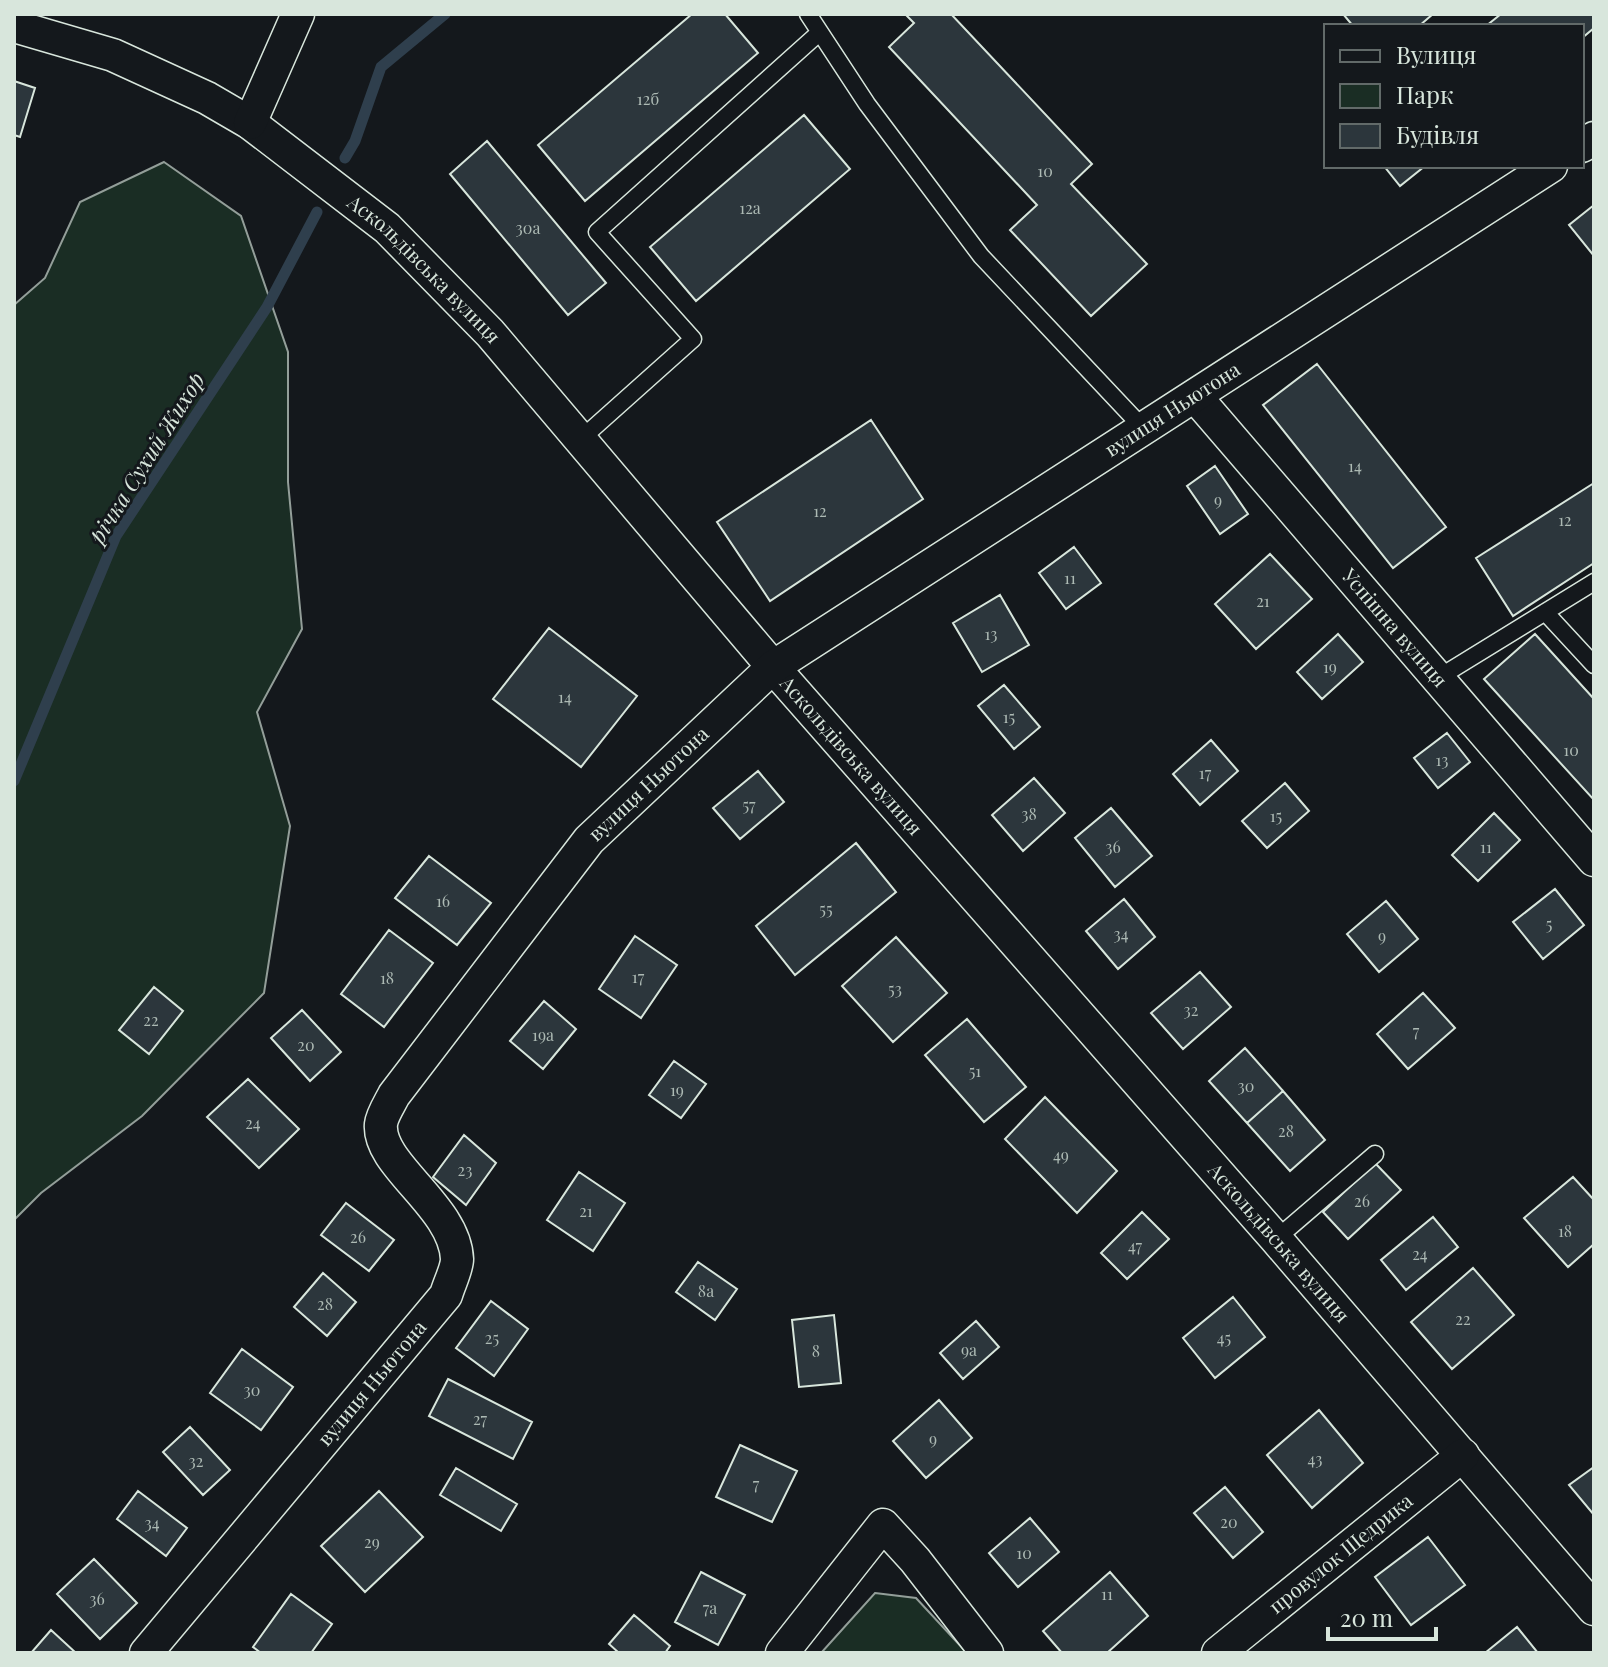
<svg xmlns="http://www.w3.org/2000/svg" width="1608" height="1667" viewBox="0 0 1608 1667" font-family="'Playfair Display',serif">
	<style>
		.green { fill: #1a2d24; stroke: #939e99; stroke-width: 2 }
		.lines { fill: none; stroke-linecap: round; stroke-linejoin: round }
		.stream { stroke: #2f3f4d; stroke-width: 11 }
		.building { fill: #2c363c; stroke: #d8e6dc; stroke-width: 2 }
		.lane-casing { stroke: #d8e6dc; stroke-width: 19 }
		.street-casing { stroke: #d8e6dc; stroke-width: 35 }
		.lane { stroke: #14181c; stroke-width: 16 }
		.street { stroke: #14181c; stroke-width: 32 }
		.labels { text-anchor: middle; stroke-width: 6; stroke-linejoin: round; paint-order: stroke }
		.number-label { font-size: 16px; fill: #adbab4 }
		.street-label { font-size: 20px; fill: #d8e6dc; stroke: #14181c }
		.water-label { font-size: 22px; font-style: italic; fill: #d8e6dc; stroke: #14181c }
	</style>
	<rect width="100%" height="100%" fill="#14181c"/>
	<path class="green" d="M164 162 241 216 288 352V482L302 629 257 712 290 826 264 993 142 1116 41 1193 14 1220V305L45 278 80 202Z
		M875 1593 916 1598 967 1653H821Z"/>
	<g class="lines">
		<path class="stream" d="M345 158 355 141 381 67 445 14
			M14 781 116 536 267 307 317 212"/>
	</g>
	<path class="building" d="M692 14H725L758 53 585 201 538 145Z
		M905 14H951L1092 164 1071 184 1147 264 1091 316 1010 230 1037 205 889 47 914 23Z
		M1343 14H1433L1419 26H1353Z
		M1501 14H1594V28L1582 38V26H1486Z
		M14 81 35 88 20 137 14 135Z
		M804 115 850 169 696 301 650 247Z
		M487 141 606 283 568 315 450 174Z
		M1384 166H1425L1400 186Z
		M1594 205V256L1569 225Z
		M1317 364 1446 527 1393 568 1263 405Z
		M871 420 923 499 770 601 717 522Z
		M1215 466 1248 514 1220 534 1187 486Z
		M1594 483V563L1513 616 1476 558Z
		M1074 547 1101 583 1066 609 1039 573Z
		M1270 554 1312 599 1256 649 1215 604Z
		M1000 595 1029 645 982 672 953 623Z
		M549 628 637 696 581 767 493 699Z
		M1338 634 1363 662 1322 699 1297 672Z
		M1535 634 1594 699V800L1484 679Z
		M1004 685 1040 727 1014 749 978 706Z
		M1447 733 1470 762 1438 788 1414 758Z
		M1211 740 1238 771 1200 805 1173 774Z
		M758 771 784 802 740 839 713 808Z
		M1034 778 1065 813 1023 851 992 815Z
		M1285 783 1309 811 1267 848 1242 821Z
		M1111 808 1152 856 1115 887 1075 838Z
		M1494 813 1520 840 1478 881 1452 855Z
		M856 843 896 892 795 975 756 926Z
		M429 856 491 903 457 945 395 898Z
		M1555 889 1584 925 1543 959 1513 922Z
		M1124 899 1155 937 1118 969 1086 931Z
		M1386 901 1418 939 1379 972 1347 934Z
		M389 930 433 963 384 1027 341 994Z
		M635 936 677 965 641 1018 599 989Z
		M896 937 947 993 893 1042 842 986Z
		M1200 972 1231 1007 1183 1049 1151 1013Z
		M154 987 183 1011 149 1054 119 1030Z
		M1423 993 1455 1028 1408 1069 1377 1034Z
		M544 1001 576 1029 543 1069 510 1041Z
		M302 1010 341 1052 310 1081 271 1038Z
		M967 1019 1026 1087 984 1122 925 1055Z
		M1245 1048 1283 1091 1247 1123 1209 1081Z
		M674 1061 706 1084 681 1118 649 1095Z
		M248 1079 299 1129 259 1168 207 1117Z
		M1283 1091 1325 1140 1290 1171 1247 1123Z
		M1045 1097 1117 1171 1077 1213 1005 1139Z
		M464 1135 496 1163 466 1205 433 1177Z
		M1375 1163 1401 1190 1348 1239 1323 1212Z
		M579 1172 625 1203 593 1251 547 1220Z
		M1573 1177 1594 1200V1244L1568 1267 1524 1218Z
		M346 1203 394 1240 369 1271 321 1235Z
		M1142 1212 1169 1239 1127 1279 1101 1253Z
		M1433 1217 1458 1247 1406 1290 1381 1260Z
		M698 1262 737 1289 715 1320 676 1292Z
		M1473 1268 1514 1315 1452 1369 1411 1322Z
		M323 1273 356 1302 327 1336 294 1307Z
		M1233 1297 1265 1337 1215 1378 1183 1338Z
		M491 1301 528 1329 494 1376 456 1348Z
		M834 1315 841 1383 799 1387 792 1320Z
		M976 1321 999 1347 963 1379 940 1353Z
		M242 1349 293 1387 261 1430 210 1393Z
		M448 1379 532 1422 513 1459 429 1416Z
		M939 1400 972 1438 926 1478 893 1441Z
		M1319 1410 1363 1463 1312 1508 1267 1455Z
		M190 1427 230 1470 203 1495 163 1452Z
		M740 1445 797 1471 772 1522 716 1497Z
		M1594 1467V1515L1569 1485Z
		M456 1468 517 1504 501 1531 440 1495Z
		M1225 1487 1263 1532 1233 1558 1194 1513Z
		M138 1491 187 1528 166 1556 117 1519Z
		M379 1491 423 1537 365 1592 321 1546Z
		M1030 1518 1059 1552 1018 1587 989 1553Z
		M1428 1537 1465 1585 1411 1625 1375 1577Z
		M94 1559 137 1603 100 1639 57 1594Z
		M701 1572 745 1595 718 1645 675 1622Z
		M1110 1572 1148 1616 1107 1653H1062L1043 1631Z
		M291 1594 332 1624 311 1653H261L253 1647Z
		M634 1615 670 1646 665 1653H619L609 1644Z
		M1517 1627 1538 1653H1485Z
		M51 1630 76 1653H31Z"/>
	<g class="lines">
		<defs>
			<path id="lane" d="M808 14 867 104 981 256 1144 429
				M581 439 693 339 597 232 820 32
				M1545 612 1594 665
				M1438 678 1594 582
				M1276 1239 1375 1154"/>
			<g id="street">
				<path id="s1" d="M14 26 113 55 207 98 250 123 387 228 490 333 773 667 1276 1239 1594 1609"/>
				<path d="M250 123 298 14"/>
				<path d="M1582 146 1594 138"/>
				<path id="s2" d="M1195 396 1594 860"/>
				<path id="s3" d="M146 1653 446 1295C449 1284 457 1269 457 1259 455 1206 377 1165 381 1124 382 1115 390 1103 394 1095L589 840 773 667 1551 166"/>
				<path d="M782 1653 883 1525 915 1560 987 1653"/>
				<path id="s4" d="M1218 1653 1463 1455"/>
			</g>
		</defs>
		<use href="#lane" class="lane-casing"/>
		<use href="#street" class="street-casing"/>
		<use href="#lane" class="lane"/>
		<use href="#street" class="street"/>
	</g>
	<g class="labels">
		<g class="number-label">
			<text x="648" y="105">12б</text>
			<text x="1045" y="177">10</text>
			<text x="750" y="214">12а</text>
			<text x="528" y="234">30а</text>
			<text x="1355" y="472">14</text>
			<text x="1218" y="506">9</text>
			<text x="820" y="517">12</text>
			<text x="1565" y="526">12</text>
			<text x="1070" y="584">11</text>
			<text x="1263" y="607">21</text>
			<text x="991" y="640">13</text>
			<text x="1330" y="673">19</text>
			<text x="565" y="703">14</text>
			<text x="1009" y="723">15</text>
			<text x="1571" y="756">10</text>
			<text x="1442" y="766">13</text>
			<text x="1205" y="779">17</text>
			<text x="749" y="811">57</text>
			<text x="1029" y="820">38</text>
			<text x="1276" y="822">15</text>
			<text x="1113" y="853">36</text>
			<text x="1486" y="853">11</text>
			<text x="443" y="907">16</text>
			<text x="826" y="915">55</text>
			<text x="1549" y="930">5</text>
			<text x="1121" y="940">34</text>
			<text x="1382" y="942">9</text>
			<text x="638" y="983">17</text>
			<text x="387" y="984">18</text>
			<text x="895" y="995">53</text>
			<text x="1191" y="1016">32</text>
			<text x="151" y="1026">22</text>
			<text x="1416" y="1037">7</text>
			<text x="543" y="1041">19а</text>
			<text x="306" y="1051">20</text>
			<text x="975" y="1077">51</text>
			<text x="1246" y="1092">30</text>
			<text x="677" y="1096">19</text>
			<text x="253" y="1129">24</text>
			<text x="1286" y="1137">28</text>
			<text x="1061" y="1161">49</text>
			<text x="465" y="1176">23</text>
			<text x="1362" y="1207">26</text>
			<text x="586" y="1217">21</text>
			<text x="1565" y="1237">18</text>
			<text x="358" y="1243">26</text>
			<text x="1135" y="1252">47</text>
			<text x="1420" y="1260">24</text>
			<text x="706" y="1297">8а</text>
			<text x="325" y="1310">28</text>
			<text x="1463" y="1325">22</text>
			<text x="492" y="1344">25</text>
			<text x="1224" y="1344">45</text>
			<text x="969" y="1356">9а</text>
			<text x="816" y="1357">8</text>
			<text x="252" y="1396">30</text>
			<text x="480" y="1425">27</text>
			<text x="933" y="1445">9</text>
			<text x="1315" y="1465">43</text>
			<text x="196" y="1467">32</text>
			<text x="756" y="1490">7</text>
			<text x="1229" y="1528">20</text>
			<text x="152" y="1529">34</text>
			<text x="372" y="1548">29</text>
			<text x="1024" y="1559">10</text>
			<text x="1107" y="1600">11</text>
			<text x="97" y="1605">36</text>
			<text x="710" y="1614">7а</text>
		</g>
		<g class="street-label">
			<text dy="7" stroke="none"><textPath href="#s1" startOffset="484">Аскольдівська вулиця</textPath></text>
			<text dy="7" stroke="none"><textPath href="#s3" startOffset="1744">вулиця Ньютона</textPath></text>
			<text dy="7" stroke="none"><textPath href="#s2" startOffset="306">Успішна вулиця</textPath></text>
			<text dy="7" stroke="none"><textPath href="#s1" startOffset="1132">Аскольдівська вулиця</textPath></text>
			<text dy="7" stroke="none"><textPath href="#s3" startOffset="1098">вулиця Ньютона</textPath></text>
			<text dy="7" stroke="none"><textPath href="#s1" startOffset="1780">Аскольдівська вулиця</textPath></text>
			<text dy="7" stroke="none"><textPath href="#s3" startOffset="352">вулиця Ньютона</textPath></text>
			<text dy="7" stroke="none"><textPath href="#s4" startOffset="158">провулок Щедрика</textPath></text>
		</g>
		<g class="water-label">
			<text transform="translate(147 458) rotate(-58)" y="8">річка Сухий Жихор</text>
		</g>
	</g>
	<rect width="1608" height="1667" fill="none" stroke="#d8e6dc" stroke-width="32"/>
	<rect x="1324" y="24" width="260" height="144" fill="#14181c" stroke="#626a69" stroke-width="2"/>
	<rect x="1340" y="50" width="40" height="12" fill="#14181c" stroke="#626a69" stroke-width="2"/>
	<text x="1396" y="64" font-size="24" fill="#d8e6dc">Вулиця</text>
	<rect x="1340" y="84" width="40" height="24" fill="#1a2d24" stroke="#626a69" stroke-width="2"/>
	<text x="1396" y="104" font-size="24" fill="#d8e6dc">Парк</text>
	<rect x="1340" y="124" width="40" height="24" fill="#2c363c" stroke="#626a69" stroke-width="2"/>
	<text x="1396" y="144" font-size="24" fill="#d8e6dc">Будівля</text>
	<path d="M1328 1627v12h108v-12" fill="none" stroke="#d8e6dc" stroke-width="4"/>
	<text x="1340" y="1627" font-size="24" fill="#d8e6dc" stroke="#14181c" stroke-width="6" paint-order="stroke">20 m</text>
</svg>
